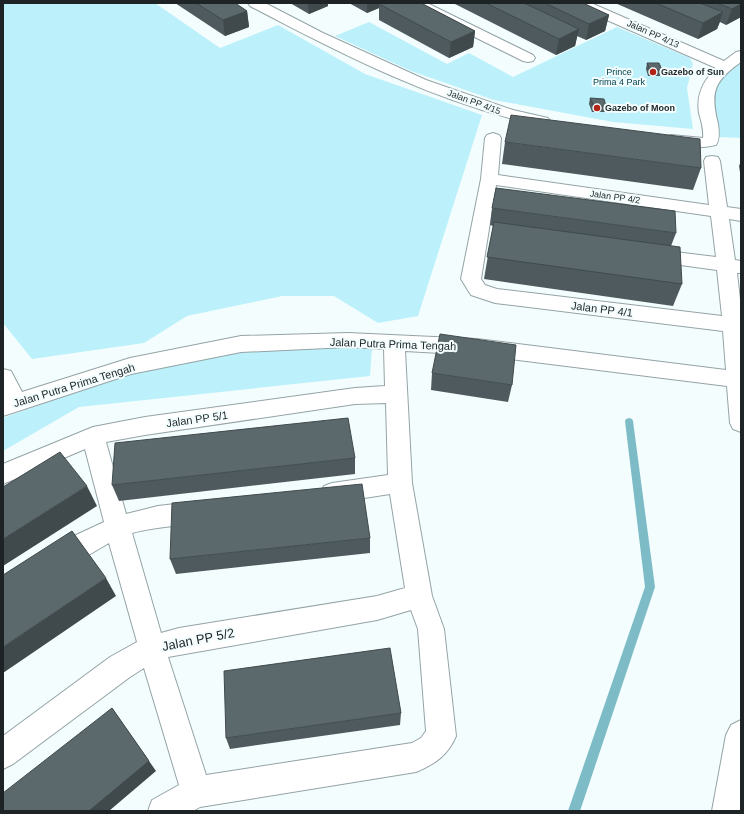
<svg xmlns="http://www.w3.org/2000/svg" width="744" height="814" viewBox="0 0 744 814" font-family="Arial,sans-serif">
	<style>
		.green { fill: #bcf1fb }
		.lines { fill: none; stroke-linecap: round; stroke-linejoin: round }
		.stream { fill: #7dbcc7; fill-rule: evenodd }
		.minor-casing { stroke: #94a3a6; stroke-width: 2 }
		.minor { fill: #fff; fill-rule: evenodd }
		.wall { fill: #4e5a5d }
		.shaded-wall { fill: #404a4c }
		.building { fill: #5b696c; stroke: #404a4c }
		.poi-dot { fill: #b22318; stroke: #f3fdfe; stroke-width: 1.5 }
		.labels { text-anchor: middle; stroke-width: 4; stroke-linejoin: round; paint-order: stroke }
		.far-street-label { font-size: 9px; fill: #1e2425; stroke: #f3fdfe }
		.far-park-label { font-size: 9px; fill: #04424a; stroke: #f3fdfe }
		.far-poi-label { font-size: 9px; font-weight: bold; fill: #1e2425; stroke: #f3fdfe; text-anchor: start }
		.street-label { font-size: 11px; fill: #1e2425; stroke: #f3fdfe }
		.near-street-label { font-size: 13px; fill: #1e2425; stroke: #f3fdfe }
	</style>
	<rect width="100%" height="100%" fill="#f3fdfe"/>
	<path class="green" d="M3 3H155L220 48 278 25 365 74 482 115 418 316 378 323 334 296H282L187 316 144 343 32 359 3 323Z
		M369 22 447 64 469 53 513 77 617 27 690 58 693 64 687 88 693 129 613 122 494 100 411 71 335 36Z
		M741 61V138L717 137 712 84Z
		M372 348 370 376 79 407 3 451V418L131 372 249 349Z"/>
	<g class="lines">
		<path class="stream" d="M629 418 632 419 633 421 655 587 580 811H568L645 587 625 421 626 419Z"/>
		<defs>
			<path id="minor" d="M248 3H265L323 33 426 80 513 110 548 118 550 121 548 124 542 126C439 104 343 55 250 6Z
				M410 3H427L533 55 535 58 533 61 528 62 523 61 412 6Z
				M573 3H591L724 61 736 52 741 51V62C714 81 710 92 718 124 719 131 720 139 716 145 700 149 681 147 665 143L663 140 665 137 671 135 703 138C704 129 701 121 699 113 696 95 703 81 716 68L575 6Z
				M493 133 499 135 501 138 498 175 709 205 704 161 706 157 712 156 718 157 720 161 727 207 741 209V221L729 219 735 260 741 261V273H737L741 308V432L733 429 730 423 727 386 477 355 405 351 412 483 432 596 444 629 456 736C448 755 435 764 416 772L200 807 193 811H148L152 800 179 785 144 668 130 677 13 764 3 769V736L110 657 137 642 109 543 65 569 56 572 47 569 43 561 47 553 76 535 104 522 85 449 3 484V464L93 427 145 417 355 388 385 386 384 349 348 347 241 352 131 374 3 416V369L11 371 22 392 130 358 241 336 348 333 477 339 726 370 723 331 495 303 471 295 461 279 481 179 485 138 487 135ZM496 185 711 216 716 257 651 249 644 251 642 255 644 259 651 261 717 270 722 316 497 289 485 285 481 279ZM386 403 388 475 332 483 324 486 320 493 324 500 332 503 390 494 405 588 377 596 179 628 161 633 132 533C157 526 185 527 210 518L213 511 210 504 201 501 158 506 126 514 106 442 145 435 355 404ZM411 610 418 629 426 731 421 738 412 743 206 775 168 657 377 620Z
				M741 720V811H712L726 735 731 725Z"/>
		</defs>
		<use href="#minor" class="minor-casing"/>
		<use href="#minor" class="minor"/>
	</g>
	<path class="wall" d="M175 3H235L247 11 249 27 225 36Z
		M290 3H328V6L309 14Z
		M349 3H421L475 31 473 47 449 58 379 20V8L367 13Z
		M453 3H583L609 15 605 31 586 40 577 36 575 46 556 55Z
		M615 3H741V17L726 25 720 22 717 29 698 39Z
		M647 63 662 70 660 76H648L646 69Z
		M590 98 606 106 605 112H592L589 104Z
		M505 142 701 168 693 190 502 164Z
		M741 161V179L739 166Z
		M492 208 676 233 671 246 682 284 673 306 484 279 493 226 490 225Z
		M432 373 512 385 508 402 431 390Z
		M355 458V474L119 501 112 485Z
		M370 538V553L176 574 170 559Z
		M401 713 400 725 230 749 226 738Z"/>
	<path class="shaded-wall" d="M308 3H328V6L309 14Z
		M367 3H391L379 4V8L367 13Z
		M741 4V17L726 25 732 9Z
		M247 11 249 27 225 36 223 20Z
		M723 12 717 29 698 39 703 23Z
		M609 15 605 31 586 40 589 24Z
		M579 29 575 46 556 55 559 39Z
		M475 31 473 47 449 58 451 42Z
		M87 486 97 506 3 566V539Z
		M106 578 116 596 3 673V647Z
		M112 708 156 771 109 811H89Z"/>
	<path class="building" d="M196 3H235L247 11 223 20Z
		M381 3H421L475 31 451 42 379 4Z
		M486 3H524L579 29 559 39Z
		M545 3H583L609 15 589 24Z
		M656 3H700L723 12 703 23Z
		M717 3H741V4L732 9Z
		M647 63H659L662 70H650Z
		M590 98 604 99 606 106H594Z
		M511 115 700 139 701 168 505 142Z
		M496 188 675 211 676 233 492 208Z
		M494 222 680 247 682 284 487 257Z
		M440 334 516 345 512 385 432 373Z
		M348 418 355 458 112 485 115 443Z
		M60 452 87 486 3 539V487Z
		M362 484 370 538 170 559 172 503Z
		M72 531 106 578 3 647V575Z
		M390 648 401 713 226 738 224 671Z
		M112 708 149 761 89 811H3V793Z"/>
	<g class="poi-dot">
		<circle cx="653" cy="72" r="4"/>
		<circle cx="597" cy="108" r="4"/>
	</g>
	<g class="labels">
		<g class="far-street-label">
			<text transform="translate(653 34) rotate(24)" y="3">Jalan PP 4/13</text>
			<text transform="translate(474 102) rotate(20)" y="3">Jalan PP 4/15</text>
			<text transform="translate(615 197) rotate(8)" y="3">Jalan PP 4/2</text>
		</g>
		<g class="far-park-label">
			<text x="619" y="75">Prince<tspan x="619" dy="10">Prima 4 Park</tspan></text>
		</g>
		<g class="far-poi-label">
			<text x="661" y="75">Gazebo of Sun</text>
			<text x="605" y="111">Gazebo of Moon</text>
		</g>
		<g class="street-label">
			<text transform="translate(602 309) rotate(7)" y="4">Jalan PP 4/1</text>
			<text transform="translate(393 344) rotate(2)" y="4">Jalan Putra Prima Tengah</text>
			<text transform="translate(74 385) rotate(-17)" y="4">Jalan Putra Prima Tengah</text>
			<text transform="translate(197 419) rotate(-8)" y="4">Jalan PP 5/1</text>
		</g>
		<g class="near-street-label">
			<text transform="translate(198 639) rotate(-11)" y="5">Jalan PP 5/2</text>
		</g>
	</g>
	<rect width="744" height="814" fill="none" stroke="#1e2425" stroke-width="8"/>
</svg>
